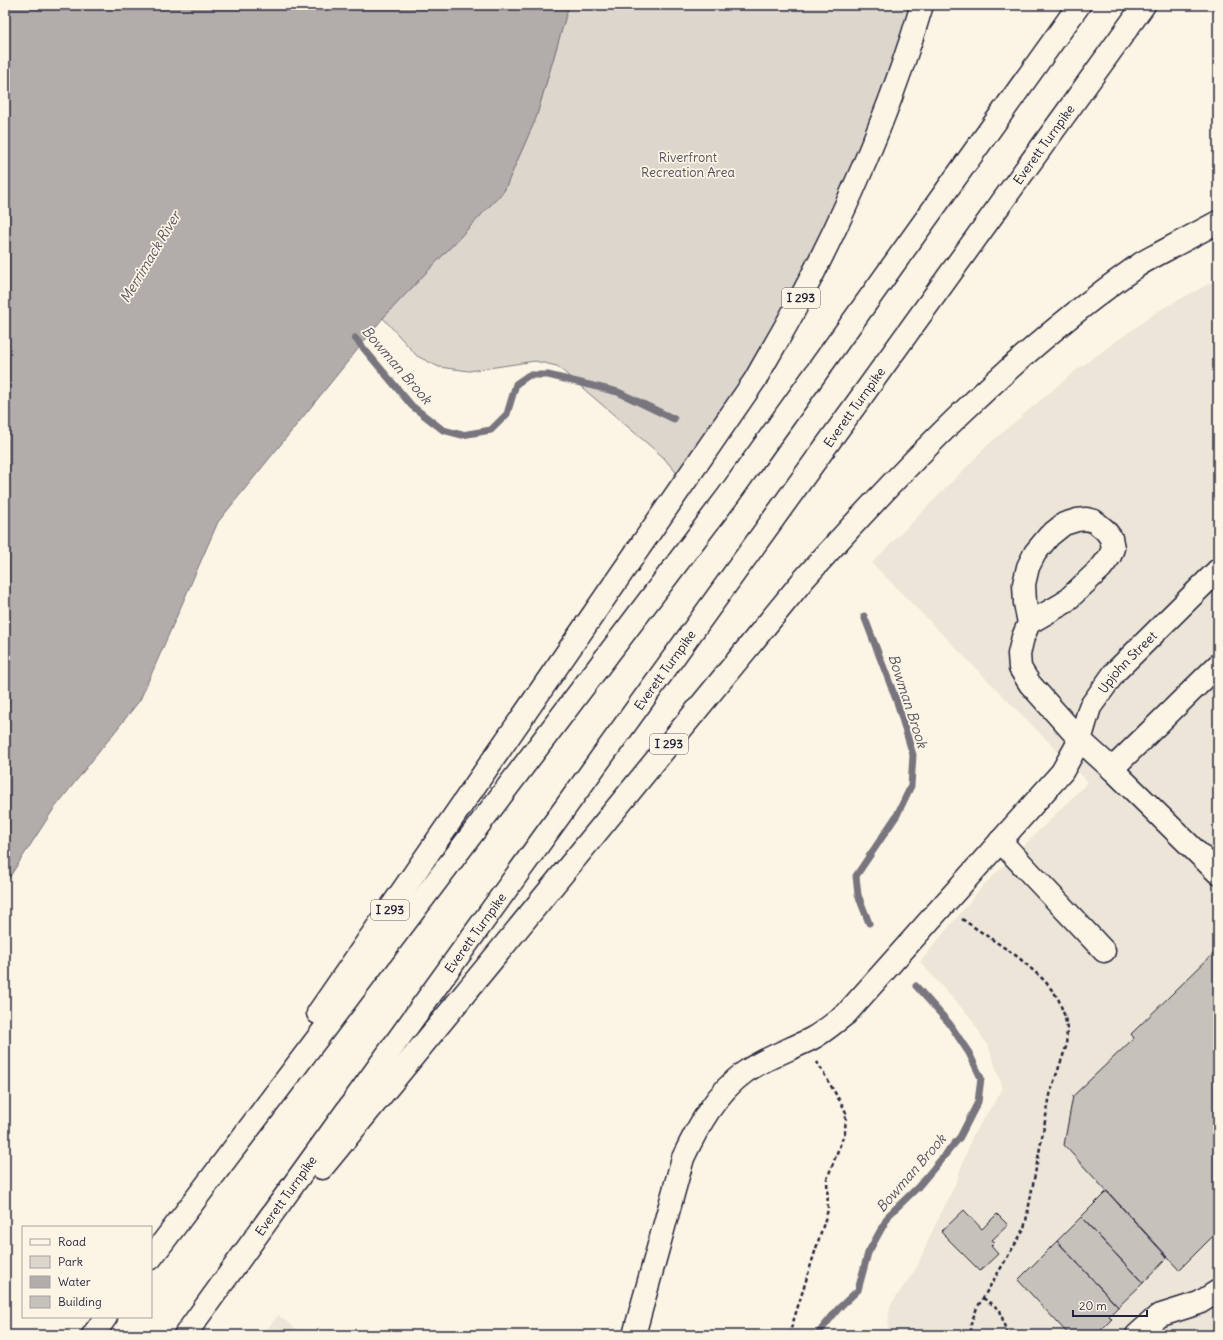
<svg xmlns="http://www.w3.org/2000/svg" width="1223" height="1340" viewBox="0 0 1223 1340" font-family="Delius,sans-serif">
	<style>
		.built { fill: #ece5d8 }
		.green { fill: #dcd6cc; stroke: #7f7c84 }
		.water { fill: #b2adab; stroke: #78757e }
		.lines { fill: none; stroke-linecap: round; stroke-linejoin: round }
		.stream { stroke: #78757e; stroke-width: 7 }
		.building { fill: #c6c1bb; stroke: #22223b }
		.minor-casing { stroke: #22223b; stroke-width: 25 }
		.highway-casing { stroke: #22223b; stroke-width: 25 }
		.path { stroke: #22223b; stroke-width: 2.5; stroke-dasharray: 4 3; stroke-linecap: butt }
		.minor { stroke: #fcf5e5; stroke-width: 22 }
		.highway { stroke: #fcf5e5; stroke-width: 22 }
		.labels { text-anchor: middle; stroke-width: 3.5; stroke-linejoin: round; paint-order: stroke }
		.shield { fill: #fcf5e5; stroke: #63616e; stroke-width: 1 }
		.shield-label { font-size: 12px; font-weight: bold; fill: #22223b }
		.street-label { font-size: 13px; fill: #22223b; stroke: #fcf5e5 }
		.park-label { font-size: 13px; fill: #504f5f; stroke: #fcf5e5 }
		.water-label { font-size: 14px; font-style: italic; fill: #545362; stroke: #fcf5e5 }
	</style>
	<rect width="100%" height="100%" fill="#fcf5e5"/>
	<filter id="ink" filterUnits="userSpaceOnUse"><feTurbulence type="fractalNoise" baseFrequency=".025" numOctaves="2"/><feDisplacementMap in="SourceGraphic" scale="8" xChannelSelector="R" yChannelSelector="G"/><feConvolveMatrix kernelMatrix="1 2 1 2 8 2 1 2 1" color-interpolation-filters="sRGB"/></filter>
	<g filter="url(#ink)">
		<path class="built" d="M1218 279V1335H887L890 1306 917 1267 931 1234 955 1185 973 1135 1003 1089 989 1048 970 1017 920 962 982 887 1088 782 872 563 990 443 1074 372 1158 311Z
			M278 1315 304 1335H263Z"/>
		<path class="green" d="M569 5H918L803 293 685 483 663 457 557 366 535 361 469 371 439 367 417 356 383 318 504 191 536 118Z"/>
		<path class="water" d="M5 5H569L536 118 504 191 383 318 218 522 140 700 53 810 5 884Z"/>
		<g class="lines">
			<path class="stream" d="M355 338 412 406 443 430 462 435 491 430 507 414 516 384 529 375H548L618 392 674 419
				M864 616 897 702 913 755 911 786 897 815 856 876 858 895 869 923
				M817 1335 838 1309 858 1290 868 1253 889 1215 918 1187 960 1137 978 1102 981 1078 969 1053 949 1023 916 986"/>
		</g>
		<path class="building" d="M1218 949V1231L1179 1270 1064 1145 1073 1096 1134 1038 1131 1034Z
			M1107 1191 1168 1257 1143 1283 1081 1217Z
			M964 1210 982 1229 997 1214 1008 1225 992 1240 995 1242 991 1246 998 1254 980 1271 941 1232Z
			M1081 1217 1143 1283 1118 1307 1057 1241Z
			M1057 1241 1118 1307 1109 1316 1112 1319 1096 1335H1069L1018 1280Z"/>
		<g class="lines">
			<defs>
				<g id="minor">
					<path d="M1029 623 1064 603 1101 568 1110 556 1113 548 1111 538 1105 530 1094 521 1086 519 1077 520 1064 524 1049 536 1035 553 1028 567 1024 584 1025 603 1029 623 1023 637 1019 654 1020 668 1030 684 1080 740 1112 769 1218 873"/>
					<path d="M1112 769 1218 665"/>
					<path d="M1000 841 1104 951"/>
					<path id="s1" d="M634 1335 683 1158C698 1126 716 1093 745 1072 765 1058 789 1050 811 1039 823 1033 834 1023 846 1014L1062 772 1080 740 1090 707 1115 672 1218 570"/>
					<path d="M1137 1335 1158 1316 1199 1303 1218 1291"/>
				</g>
				<g id="highway">
					<path d="M318 1013 755 380C769 354 785 329 798 303 848 208 891 109 922 5"/>
					<path d="M322 1168 804 579C905 466 1011 355 1136 267 1144 261 1153 257 1162 252 1181 242 1199 232 1218 222"/>
					<path d="M151 1258 728 496 1079 5"/>
					<path d="M93 1335 106 1317"/>
					<path id="s2" d="M185 1335 1144 5"/>
				</g>
			</defs>
			<use href="#minor" class="minor-casing"/>
			<use href="#highway" class="highway-casing"/>
			<path class="path" d="M962 919 1018 957 1045 981 1058 998 1065 1017 1067 1029 1066 1047 1051 1090 1026 1221 1023 1231 977 1308 971 1323V1335
				M983 1298 1000 1310 1007 1335
				M789 1335 828 1210 827 1179 845 1132 846 1113 844 1108 817 1062"/>
			<use href="#minor" class="minor"/>
			<use href="#highway" class="highway"/>
		</g>
	</g>
	<g class="labels">
		<g class="shield">
			<rect x="782" y="288" width="38" height="20" rx="3"/>
			<rect x="650" y="734" width="38" height="20" rx="3"/>
			<rect x="371" y="900" width="38" height="20" rx="3"/>
		</g>
		<g class="shield-label">
			<text x="801" y="302">I 293</text>
			<text x="669" y="748">I 293</text>
			<text x="390" y="914">I 293</text>
		</g>
		<g class="street-label">
			<text dy="5" stroke="none"><textPath href="#s2" startOffset="1468">Everett Turnpike</textPath></text>
			<text dy="5" stroke="none"><textPath href="#s2" startOffset="1144">Everett Turnpike</textPath></text>
			<text dy="5" stroke="none"><textPath href="#s1" startOffset="862">Upjohn Street</textPath></text>
			<text dy="5" stroke="none"><textPath href="#s2" startOffset="820">Everett Turnpike</textPath></text>
			<text dy="5" stroke="none"><textPath href="#s2" startOffset="496">Everett Turnpike</textPath></text>
			<text dy="5" stroke="none"><textPath href="#s2" startOffset="172">Everett Turnpike</textPath></text>
		</g>
		<g class="park-label">
			<text x="688" y="162">Riverfront<tspan x="688" dy="15">Recreation Area</tspan></text>
		</g>
		<g class="water-label">
			<text transform="translate(150 257) rotate(-59)" y="5">Merrimack River</text>
			<text transform="translate(397 365) rotate(49)" y="5">Bowman Brook</text>
			<text transform="translate(908 701) rotate(72)" y="5">Bowman Brook</text>
			<text transform="translate(911 1173) rotate(-49)" y="5">Bowman Brook</text>
		</g>
	</g>
	<rect width="1223" height="1340" fill="none" stroke="#fcf5e5" stroke-width="20"/>
	<rect x="10" y="10" width="1203" height="1320" fill="none" stroke="#22223b" stroke-width="1.5" filter="url(#ink)"/>
	<rect x="22" y="1226" width="130" height="92" fill="#fcf5e5" stroke="#a5a1a1"/>
	<rect x="30" y="1239" width="20" height="6" fill="#fcf5e5" stroke="#a5a1a1"/>
	<text x="58" y="1246" font-size="12" fill="#22223b">Road</text>
	<rect x="30" y="1256" width="20" height="12" fill="#dcd6cc" stroke="#a5a1a1"/>
	<text x="58" y="1266" font-size="12" fill="#22223b">Park</text>
	<rect x="30" y="1276" width="20" height="12" fill="#b2adab" stroke="#a5a1a1"/>
	<text x="58" y="1286" font-size="12" fill="#22223b">Water</text>
	<rect x="30" y="1296" width="20" height="12" fill="#c6c1bb" stroke="#a5a1a1"/>
	<text x="58" y="1306" font-size="12" fill="#22223b">Building</text>
	<path d="M1073 1310v6h74v-6" fill="none" stroke="#22223b" stroke-width="2"/>
	<text x="1079" y="1310" font-size="12" fill="#22223b" stroke="#fcf5e5" stroke-width="3" paint-order="stroke">20 m</text>
</svg>
